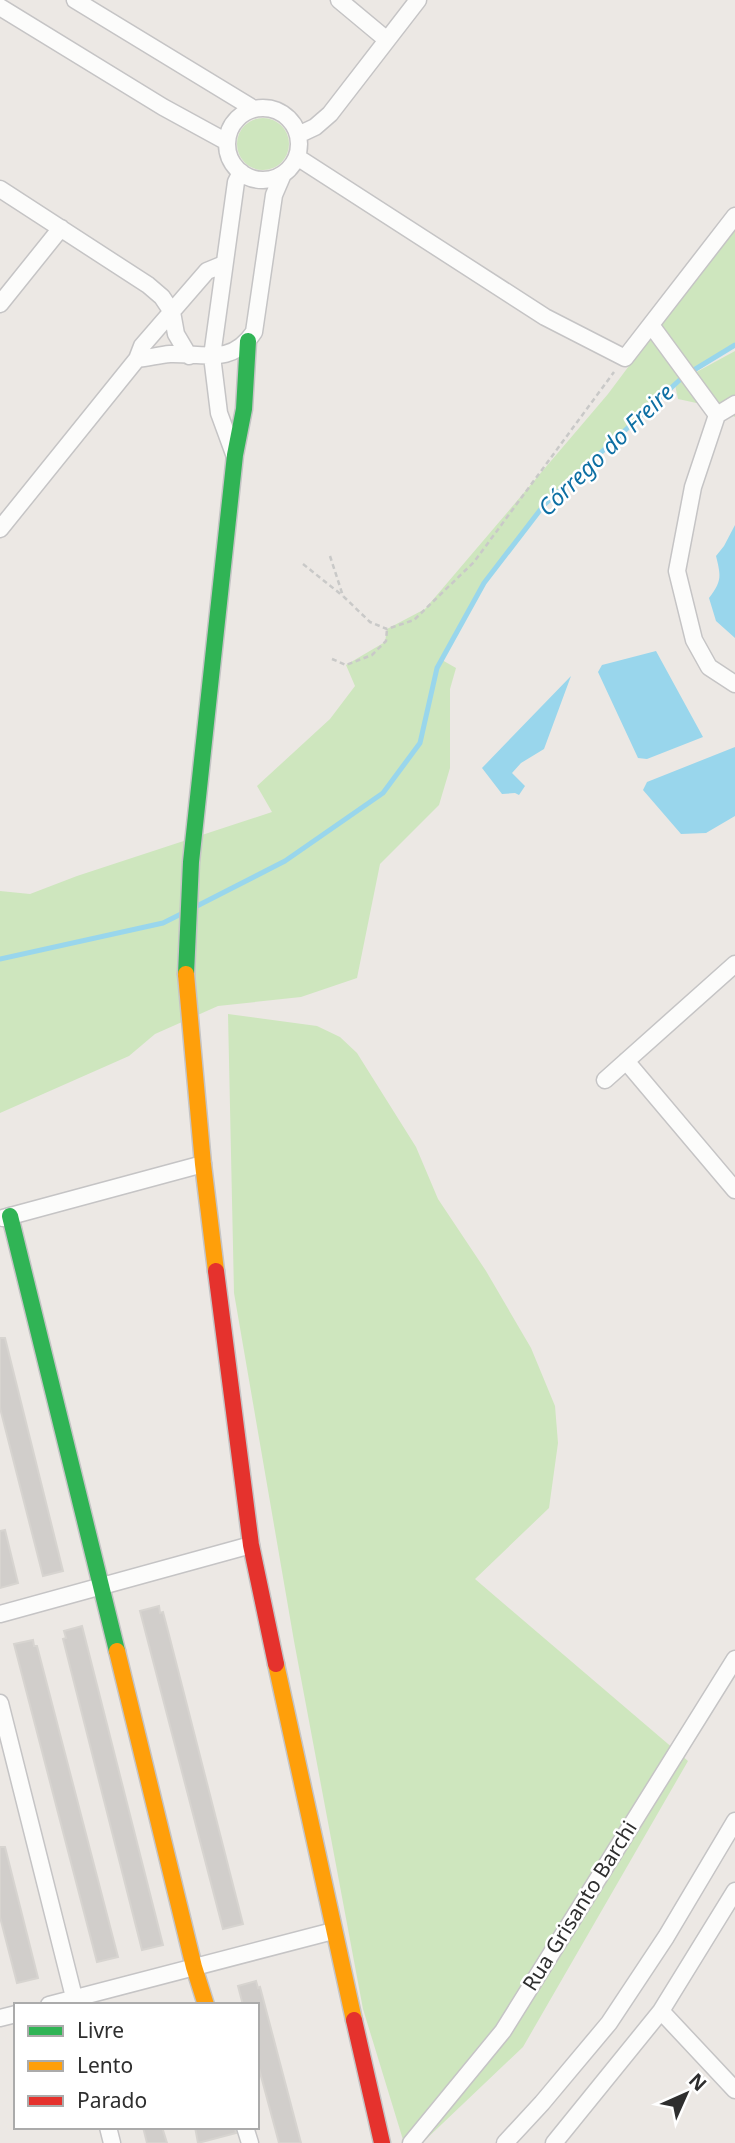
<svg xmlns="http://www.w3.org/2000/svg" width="735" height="2143" viewBox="0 0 735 2143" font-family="'Noto Sans',sans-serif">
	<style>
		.green { fill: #cee6be }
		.water { fill: #99d6ec }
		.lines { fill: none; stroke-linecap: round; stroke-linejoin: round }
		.stream { stroke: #99d6ec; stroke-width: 5 }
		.building { fill: #d1cecb; stroke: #d7d4d0; stroke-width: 2 }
		.street-casing { stroke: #c5c4c5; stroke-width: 19 }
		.fast-casing { stroke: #c5c4c5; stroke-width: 19 }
		.slow-casing { stroke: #c5c4c5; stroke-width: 19 }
		.jam-casing { stroke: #c5c4c5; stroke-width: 19 }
		.path { stroke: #c9c9c8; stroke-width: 2.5; stroke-dasharray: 5 3.5; stroke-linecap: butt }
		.street { stroke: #fcfcfb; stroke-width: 16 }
		.fast { stroke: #30b455; stroke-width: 16 }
		.slow { stroke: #ff9f0a; stroke-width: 16 }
		.jam { stroke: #e5322d; stroke-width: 16 }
		.labels { text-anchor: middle; stroke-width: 5; stroke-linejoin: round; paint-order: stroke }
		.street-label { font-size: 21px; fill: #2e2e2e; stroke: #fff }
		.water-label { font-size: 23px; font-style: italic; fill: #0d6fa3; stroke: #fff }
	</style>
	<rect width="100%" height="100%" fill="#ece8e4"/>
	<path class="green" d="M237 144a26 26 0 1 1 52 0a26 26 0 1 1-52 0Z
		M735 224V346L691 375 735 351V417L715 407 678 399 675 385 544 505 484 583 442 660 456 668 450 689V768L439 805 380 864 357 978 301 997 218 1006 155 1034 129 1056 0 1113V891L30 894 77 876 272 812 257 786 330 719 355 686 346 665 385 642 387 629 425 609 608 394Z
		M228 1014 317 1026 340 1037 357 1053 416 1147 438 1199 486 1271 531 1348 555 1406 558 1443 549 1508 475 1579 688 1761 523 2047 422 2143H404L363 2009 294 1641 234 1293Z"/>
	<path class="water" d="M735 525V638L716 621 709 598C722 581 721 576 716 556L724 546Z
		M656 651 703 737 647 759 638 758 598 672 602 665Z
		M571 676 544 749 521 763 512 773 525 786 519 795 515 793 502 794 482 768Z
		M735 747V816L706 833 681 834 643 790 647 782Z"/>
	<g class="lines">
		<path class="stream" d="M195 907 285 861 383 793 420 743 437 668 484 583 544 505 684 376 735 345
			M0 959 163 923 183 913"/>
	</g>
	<path class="building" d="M0 1338H5L63 1571 43 1576 0 1408Z
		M5 1530 18 1583 0 1588V1531Z
		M159 1606 160 1613 163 1612 168 1631 243 1924 223 1929 140 1611Z
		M82 1626 163 1945 142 1950 63 1639 66 1638 64 1631Z
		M33 1640 34 1646H37L118 1957 97 1962 14 1644Z
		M0 1847H5L38 1978 17 1983 0 1917Z
		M256 1981 258 1988 260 1987 301 2143H279L257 2061V2005H243L238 1986Z
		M143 2127H162L167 2143H147Z
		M195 2127H235L236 2133 198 2143Z"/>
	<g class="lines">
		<defs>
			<path id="street" d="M75 0 254 109
				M339 0 387 40
				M0 7 163 107 227 142
				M227 144a36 36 0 1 1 72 0a36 36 0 1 1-72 0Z
				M298 135 315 127 330 114 418 0
				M297 157 545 317 625 358 735 216
				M0 189 148 285 162 297 172 312 176 334 189 356
				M0 304 61 228
				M651 325 717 415 735 404
				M137 359C148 358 159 355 170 354 204 353 231 366 254 332L274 195 283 174
				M717 415 693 487 677 571 694 640 709 667 735 684
				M234 454 219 413 212 356 236 182 241 172
				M0 529 137 359 142 346 207 271 224 264
				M626 1061 735 1190
				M605 1080 735 964
				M3 1218 203 1164
				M0 1614 251 1545
				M0 1703 76 2005
				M49 2005 333 1931
				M661 2011 735 2090
				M0 2018 16 2014
				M108 2127 112 2143
				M245 2127 250 2143
				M411 2143 503 2031 735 1659
				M505 2143 542 2103 609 2023 666 1937 735 1821
				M554 2143 661 2011 735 1891"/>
			<path id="fast" d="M186 974 191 862 235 455 244 409 248 341
				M10 1216 117 1651"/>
			<path id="slow" d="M186 974 203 1164 216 1271
				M117 1651 194 1967 206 2005
				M276 1664 354 2020"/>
			<path id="jam" d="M216 1271 251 1545 276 1664
				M354 2020 382 2143"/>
		</defs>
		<use href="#street" class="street-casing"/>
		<use href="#fast" class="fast-casing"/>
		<use href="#slow" class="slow-casing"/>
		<use href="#jam" class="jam-casing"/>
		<path class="path" d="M330 556 343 596 370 622 387 629 414 620 474 562 614 372
			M303 564 343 596
			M332 659 346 665 372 655 386 641 387 629"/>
		<use href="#street" class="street"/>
		<use href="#fast" class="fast"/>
		<use href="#slow" class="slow"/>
		<use href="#jam" class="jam"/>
	</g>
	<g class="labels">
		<g class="street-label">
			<text transform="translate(580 1906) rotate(-58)" y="7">Rua Grisanto Barchi</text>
		</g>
		<g class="water-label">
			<text transform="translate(606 450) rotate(-44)" y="8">Córrego do Freire</text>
		</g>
	</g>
	<rect x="14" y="2003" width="245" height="126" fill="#ffffff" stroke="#ababab" stroke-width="2"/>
	<rect x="28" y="2026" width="35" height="10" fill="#30b455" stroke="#ababab" stroke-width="2"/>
	<text x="77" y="2038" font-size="21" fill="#2e2e2e">Livre</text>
	<rect x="28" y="2061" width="35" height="10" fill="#ff9f0a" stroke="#ababab" stroke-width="2"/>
	<text x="77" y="2073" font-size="21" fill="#2e2e2e">Lento</text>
	<rect x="28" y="2096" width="35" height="10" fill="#e5322d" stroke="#ababab" stroke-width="2"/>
	<text x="77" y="2108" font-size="21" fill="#2e2e2e">Parado</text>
	<g transform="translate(686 2094) rotate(45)" stroke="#ffffff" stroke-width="5" paint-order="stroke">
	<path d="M0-5L12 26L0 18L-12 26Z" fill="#2e2e2e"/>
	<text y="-10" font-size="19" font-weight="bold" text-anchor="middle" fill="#2e2e2e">N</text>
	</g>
</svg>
